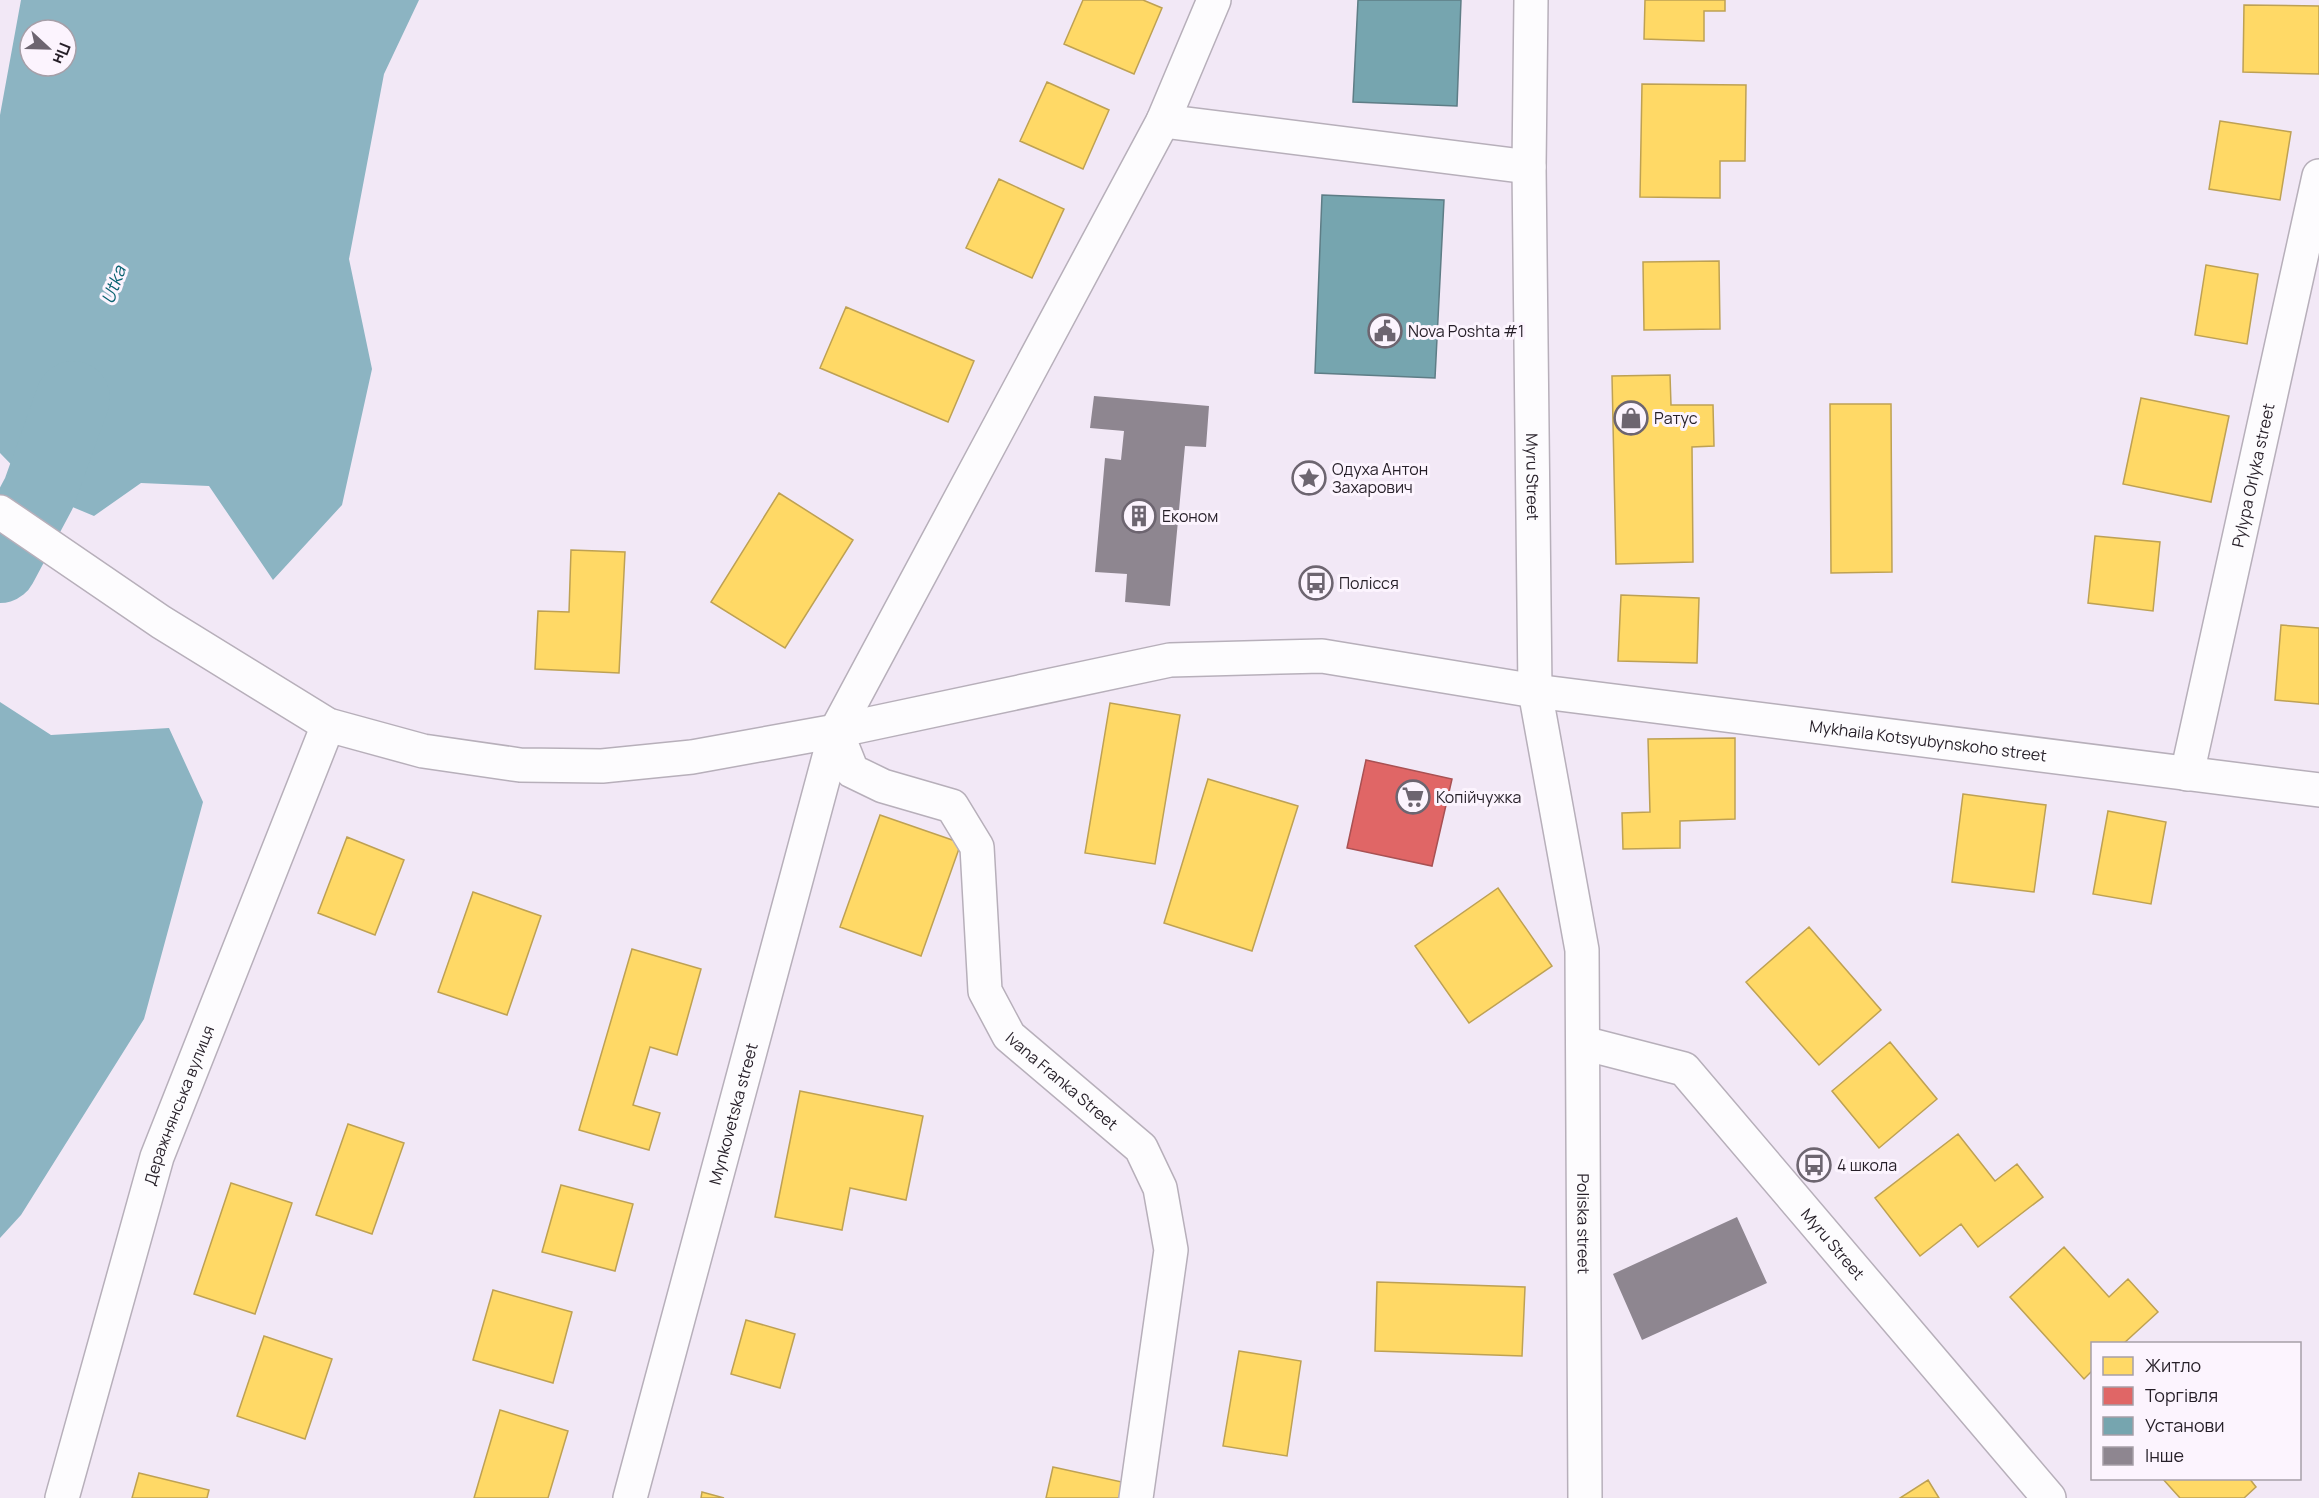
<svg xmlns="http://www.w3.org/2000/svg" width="2319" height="1498" viewBox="0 0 2319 1498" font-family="Manrope,sans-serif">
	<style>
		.water { fill: #8cb4c2; fill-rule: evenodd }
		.homes { fill: #ffd966; stroke: #bea153; stroke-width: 1.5 }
		.shops { fill: #e06666; stroke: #a85153; stroke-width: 1.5 }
		.public { fill: #76a5af; stroke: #5e7d86; stroke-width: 1.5 }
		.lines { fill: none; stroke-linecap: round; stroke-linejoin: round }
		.river { stroke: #8cb4c2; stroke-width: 74 }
		.building { fill: #8e8690 }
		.street-casing { stroke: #b7afba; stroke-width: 36 }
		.secondary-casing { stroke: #b7afba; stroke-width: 36 }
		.street { stroke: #fdfcfe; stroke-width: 33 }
		.secondary { stroke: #fdfcfe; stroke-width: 33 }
		.labels { text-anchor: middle; stroke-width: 6; stroke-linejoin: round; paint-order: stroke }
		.poi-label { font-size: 16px; fill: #261f28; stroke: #fcf4fe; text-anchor: start }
		.street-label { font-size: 16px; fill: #261f28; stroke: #fcf4fe }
		.water-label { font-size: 18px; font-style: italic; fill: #0b6371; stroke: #fcf4fe }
	</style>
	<rect width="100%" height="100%" fill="#f2e8f6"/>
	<path class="water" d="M21 0H419L384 74 349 259 372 369 342 505 273 580 209 486 141 483 94 516 39 493 0 453V115ZM30 30H66V66H30Z
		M0 702 51 735 169 728 203 802 144 1019 21 1215 0 1238Z"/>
	<path class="homes" d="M1083 0H1143L1162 8 1134 74 1064 44Z
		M1645 0H1725V11H1704V41L1644 39Z
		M2244 5 2319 6V74L2243 72Z
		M1047 82 1109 110 1083 169 1020 141Z
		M1642 84 1746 85 1745 161H1720V198L1640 197Z
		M2220 121 2291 132 2280 200 2209 189Z
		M999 179 1064 209 1032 278 966 248Z
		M1719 261 1720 329 1644 330 1643 262Z
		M2206 265 2258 274 2247 344 2195 335Z
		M846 307 974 361 948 422 820 368Z
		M1670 375 1671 405H1713L1714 446 1692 447 1693 562 1616 564 1612 376Z
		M2141 398 2229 416 2211 502 2123 484Z
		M1830 404H1891L1892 572 1831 573Z
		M779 493 853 540 785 648 711 602Z
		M2095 536 2160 542 2153 611 2088 603Z
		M571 550 625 552 619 673 535 669 538 611 569 612Z
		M1621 595 1699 598 1697 663 1618 661Z
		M2281 625 2319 628V704L2275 700Z
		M1110 703 1180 715 1155 864 1085 853Z
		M1735 738V819L1680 821V848L1623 849 1622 813 1650 812 1648 739Z
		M1208 779 1298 806 1252 951 1164 923Z
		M1963 794 2046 805 2034 892 1952 882Z
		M2108 811 2166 822 2151 904 2093 894Z
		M880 815 961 843 921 956 840 927Z
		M347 837 404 860 375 935 318 913Z
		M1498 888 1552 966 1469 1023 1415 946Z
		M473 892 541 916 507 1015 438 992Z
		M1809 927 1881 1010 1819 1065 1746 982Z
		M632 949 701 969 677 1055 650 1047 633 1105 660 1113 649 1150 579 1130Z
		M1890 1042 1937 1099 1879 1148 1832 1091Z
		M800 1091 923 1116 906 1200 850 1188 842 1230 775 1217Z
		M348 1124 404 1143 372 1234 316 1215Z
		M1958 1134 1995 1181 2017 1164 2043 1197 1978 1247 1961 1224 1920 1256 1875 1198Z
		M231 1183 292 1203 255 1314 194 1294Z
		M561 1185 633 1204 615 1271 542 1252Z
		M2064 1247 2109 1297 2128 1279 2158 1312 2123 1344H2092V1371L2084 1379 2010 1297Z
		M1377 1282 1525 1287 1522 1356 1375 1351Z
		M493 1290 572 1312 553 1383 473 1360Z
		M746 1320 795 1334 780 1388 731 1374Z
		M264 1336 332 1359 305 1439 237 1416Z
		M1239 1351 1301 1361 1287 1456 1223 1446Z
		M500 1410 568 1431 548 1498H474Z
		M1053 1467 1122 1482 1119 1498H1046Z
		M139 1473 209 1490 207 1498H132Z
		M2162 1478H2249L2256 1487 2244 1498H2180Z
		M1928 1480 1939 1498H1900Z
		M702 1492 724 1498H701Z"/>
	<path class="shops" d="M1366 760 1452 779 1432 866 1347 848Z"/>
	<path class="public" d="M1358 0H1461L1457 106 1353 102Z
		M1322 195 1444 200 1435 378 1315 373Z"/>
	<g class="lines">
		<path class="river" d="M0 566 39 493 73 398"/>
	</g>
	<path class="building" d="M1094 396 1209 406 1206 447 1185 446 1170 606 1125 602 1127 574 1095 572 1105 458 1121 460 1124 431 1090 428Z
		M1737 1217 1767 1283 1642 1340 1613 1274Z"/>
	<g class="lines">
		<defs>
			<g id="street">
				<path d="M1163 121 1529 167"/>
				<path id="s1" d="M0 512 161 622 328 725 423 751 520 765 602 766 692 757 836 731 1170 660 1322 656 1535 691 2319 790"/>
				<path id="s2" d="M836 731 852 771 883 786 952 806 977 847 985 991 1009 1036 1141 1148 1160 1188 1171 1250 1136 1498"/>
				<path id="s3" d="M2187 774 2319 176"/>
				<path id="s4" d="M1583 1043 1684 1069 2049 1498"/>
				<path id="s5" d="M62 1498 157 1157 328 725"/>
				<path id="s6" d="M630 1498 836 731 1163 121 1214 0"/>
			</g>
			<g id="secondary">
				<path id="s7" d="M1531 0 1529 167 1535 691 1582 950 1585 1498"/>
			</g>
		</defs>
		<use href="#street" class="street-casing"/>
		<use href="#secondary" class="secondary-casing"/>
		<use href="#street" class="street"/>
		<use href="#secondary" class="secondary"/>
	</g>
	<defs>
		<symbol id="civic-ring" viewBox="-11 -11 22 22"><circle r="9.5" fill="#fcf4fe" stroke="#6d6570" stroke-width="1.5"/><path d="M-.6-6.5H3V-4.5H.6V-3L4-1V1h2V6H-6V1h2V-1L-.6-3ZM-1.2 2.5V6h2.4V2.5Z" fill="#6d6570"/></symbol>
		<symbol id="shop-ring" viewBox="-11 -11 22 22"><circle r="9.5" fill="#fcf4fe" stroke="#6d6570" stroke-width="1.5"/><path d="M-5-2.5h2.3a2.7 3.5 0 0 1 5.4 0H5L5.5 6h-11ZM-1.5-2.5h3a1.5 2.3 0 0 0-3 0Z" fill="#6d6570"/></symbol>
		<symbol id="sight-ring" viewBox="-11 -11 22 22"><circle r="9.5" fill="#fcf4fe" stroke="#6d6570" stroke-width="1.5"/><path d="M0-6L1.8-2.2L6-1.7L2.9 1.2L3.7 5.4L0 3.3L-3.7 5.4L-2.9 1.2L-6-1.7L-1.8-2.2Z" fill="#6d6570"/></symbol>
		<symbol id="building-ring" viewBox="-11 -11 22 22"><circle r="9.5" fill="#fcf4fe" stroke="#6d6570" stroke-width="1.5"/><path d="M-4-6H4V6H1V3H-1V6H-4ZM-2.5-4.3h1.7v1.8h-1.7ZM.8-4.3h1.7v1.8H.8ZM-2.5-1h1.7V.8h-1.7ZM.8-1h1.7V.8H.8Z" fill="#6d6570"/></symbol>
		<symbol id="bus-ring" viewBox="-11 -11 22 22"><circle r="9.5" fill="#fcf4fe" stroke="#6d6570" stroke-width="1.5"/><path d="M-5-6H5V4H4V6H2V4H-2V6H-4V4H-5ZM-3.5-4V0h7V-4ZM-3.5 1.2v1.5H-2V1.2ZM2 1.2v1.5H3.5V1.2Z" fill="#6d6570"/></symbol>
		<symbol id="supermarket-ring" viewBox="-11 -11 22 22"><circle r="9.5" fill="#fcf4fe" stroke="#6d6570" stroke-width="1.5"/><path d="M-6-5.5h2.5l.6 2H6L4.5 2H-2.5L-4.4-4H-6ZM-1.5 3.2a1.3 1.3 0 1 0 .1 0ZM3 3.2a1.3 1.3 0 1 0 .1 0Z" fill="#6d6570"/></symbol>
	</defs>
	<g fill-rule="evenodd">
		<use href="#civic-ring" x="1366" y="312" width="38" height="38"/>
		<use href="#shop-ring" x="1612" y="399" width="38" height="38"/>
		<use href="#sight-ring" x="1290" y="459" width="38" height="38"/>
		<use href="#building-ring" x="1120" y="497" width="38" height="38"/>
		<use href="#bus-ring" x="1297" y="564" width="38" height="38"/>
		<use href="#supermarket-ring" x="1394" y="778" width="38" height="38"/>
		<use href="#bus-ring" x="1795" y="1146" width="38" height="38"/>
	</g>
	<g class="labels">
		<g class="poi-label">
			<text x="1408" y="337">Nova Poshta #1</text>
			<text x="1654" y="424">Ратус</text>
			<text x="1332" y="475">Одуха Антон<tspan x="1332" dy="18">Захарович</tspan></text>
			<text x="1162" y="522">Економ</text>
			<text x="1339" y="589">Полісся</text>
			<text x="1436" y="803">Копійчужка</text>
			<text x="1837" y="1171">4 школа</text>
		</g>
		<g class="street-label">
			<text dy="6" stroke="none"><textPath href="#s3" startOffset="306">Pylypa Orlyka street</textPath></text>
			<text dy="6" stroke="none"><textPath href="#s7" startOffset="477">Myru Street</textPath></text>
			<text dy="6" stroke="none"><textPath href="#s1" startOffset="2012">Mykhaila Kotsyubynskoho street</textPath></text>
			<text dy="6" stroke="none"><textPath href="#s2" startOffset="462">Ivana Franka Street</textPath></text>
			<text dy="6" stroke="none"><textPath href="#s5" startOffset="410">Деражнянська вулиця</textPath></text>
			<text dy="6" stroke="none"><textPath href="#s6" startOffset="398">Mynkovetska street</textPath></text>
			<text dy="6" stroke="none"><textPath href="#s7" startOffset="1228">Poliska street</textPath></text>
			<text dy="6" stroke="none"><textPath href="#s4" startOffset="334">Myru Street</textPath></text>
		</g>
		<g class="water-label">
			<text transform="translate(114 285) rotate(-70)" y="6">Utka</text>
		</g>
	</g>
	<rect x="2091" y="1342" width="210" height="138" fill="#fcf4fe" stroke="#a69fa8" stroke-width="1.5"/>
	<rect x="2103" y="1357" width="30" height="18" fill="#ffd966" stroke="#a69fa8" stroke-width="1.5"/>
	<text x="2145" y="1372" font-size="18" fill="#261f28">Житло</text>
	<rect x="2103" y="1387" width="30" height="18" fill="#e06666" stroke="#a69fa8" stroke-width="1.5"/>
	<text x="2145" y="1402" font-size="18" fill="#261f28">Торгівля</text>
	<rect x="2103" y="1417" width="30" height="18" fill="#76a5af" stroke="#a69fa8" stroke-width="1.5"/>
	<text x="2145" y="1432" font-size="18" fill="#261f28">Установи</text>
	<rect x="2103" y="1447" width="30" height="18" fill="#8e8690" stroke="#a69fa8" stroke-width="1.5"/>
	<text x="2145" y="1462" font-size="18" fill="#261f28">Інше</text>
	<g transform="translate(48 48) rotate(112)"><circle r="28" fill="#fcf4fe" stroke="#a69fa8" stroke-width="1.5"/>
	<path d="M0-4.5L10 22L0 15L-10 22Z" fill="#6d6570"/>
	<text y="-9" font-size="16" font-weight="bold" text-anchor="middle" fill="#261f28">Пн</text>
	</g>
</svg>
